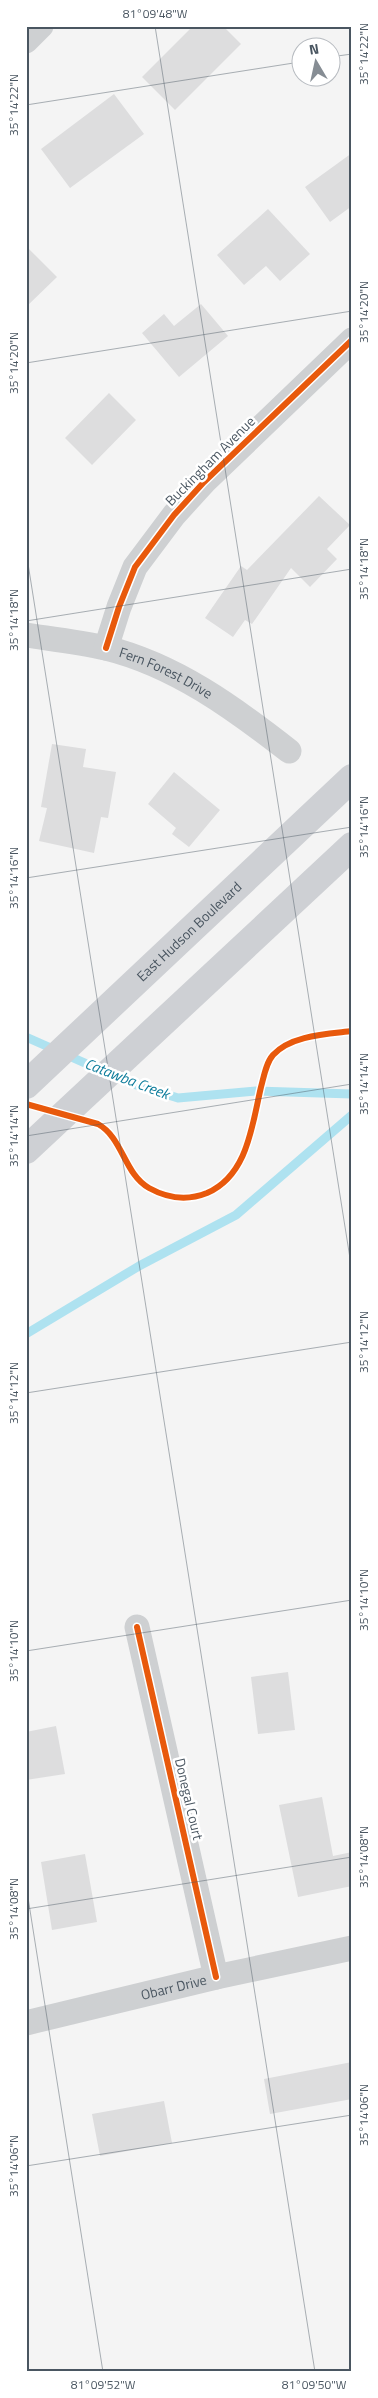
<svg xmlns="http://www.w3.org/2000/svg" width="378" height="2398" viewBox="0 0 378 2398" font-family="'Titillium Web',sans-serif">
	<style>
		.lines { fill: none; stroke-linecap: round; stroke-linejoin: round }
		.stream { stroke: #aee2f0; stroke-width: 9 }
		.building { fill: #ddddde }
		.minor { stroke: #ced0d2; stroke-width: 25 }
		.secondary { stroke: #ced0d4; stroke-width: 28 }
		.cycleway-casing { stroke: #fff; stroke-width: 9 }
		.cycleway { stroke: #e8590c; stroke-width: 6 }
		.ticks { fill: none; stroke: #4a5661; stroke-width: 1; stroke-opacity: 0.45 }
		.labels { text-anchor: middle; stroke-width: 5; stroke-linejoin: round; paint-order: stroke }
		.street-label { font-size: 14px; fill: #4a5661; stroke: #fff }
		.water-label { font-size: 15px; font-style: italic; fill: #0c7c9b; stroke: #fff }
		.neatline { fill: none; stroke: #4a5661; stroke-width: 2 }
		.ticks-label { font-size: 12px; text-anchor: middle; fill: #4a5661 }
	</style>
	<rect width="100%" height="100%" fill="#f4f4f4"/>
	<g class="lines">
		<path class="stream" d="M26 1037 130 1083 178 1098 256 1091 352 1094
			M26 1334 139 1266 236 1215 352 1115"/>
	</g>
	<path class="building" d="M193 26H223L241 44 175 110 142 77Z
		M114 94 144 134 70 188 41 149Z
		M352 153V206L330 222 305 187Z
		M268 209 310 254 280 281 266 266 244 285 217 255Z
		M26 246 57 277 26 307Z
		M201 304 228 336 179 377 142 333 164 314 174 326Z
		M109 393 136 420 92 465 65 438Z
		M319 496 350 525 327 549 337 559 310 587 291 568 252 624 245 620 233 637 205 618 241 566 247 570Z
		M52 744 86 749 83 767 116 772 108 818 101 817 94 853 39 841 47 808 41 807Z
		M174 772 220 810 189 847 172 834 176 828 148 804Z
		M288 1672 295 1730 258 1734 251 1677Z
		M56 1726 65 1774 26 1780V1732Z
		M322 1797 333 1856 352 1852V1886L298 1897 279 1805Z
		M85 1854 97 1922 52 1930 41 1862Z
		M352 2062V2099L270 2114 264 2079Z
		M164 2101 172 2143 100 2156 92 2114Z"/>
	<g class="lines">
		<g class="minor">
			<path d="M26 41 41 26"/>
			<path id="s1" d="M26 635C53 639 80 642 106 648 175 665 234 708 289 751"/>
			<path d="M106 648 119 607 135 567 174 515 204 482 352 340"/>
			<path d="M137 1627 216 1977"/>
			<path id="s2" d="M26 2023 216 1977 352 1948"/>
		</g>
		<g class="secondary">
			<path id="s3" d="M26 1085 352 778"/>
			<path d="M26 1150 352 846"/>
		</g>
		<defs>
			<path id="cycleway" d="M106 648 119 607 135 567 174 515 204 482 352 340
				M26 1104 98 1124C123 1138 124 1174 149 1188 167 1198 187 1201 207 1193 248 1175 252 1125 261 1087 264 1076 266 1063 273 1055 291 1035 328 1034 352 1031
				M137 1627 216 1977"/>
		</defs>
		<use href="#cycleway" class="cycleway-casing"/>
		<use href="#cycleway" class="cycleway"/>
	</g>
	<path class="ticks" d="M155 26 352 1271M330 57 352 54M26 105 300 62M26 363 352 311M26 551 315 2372M26 621 352 569M26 878 352 827M26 1136 352 1084M26 1393 352 1342M26 1651 352 1600M26 1885 103 2372M26 1909 352 1857M26 2166 352 2115"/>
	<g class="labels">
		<g class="street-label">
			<text transform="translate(210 461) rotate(-45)" y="5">Buckingham Avenue</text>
			<text dy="5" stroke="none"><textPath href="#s1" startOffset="146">Fern Forest Drive</textPath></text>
			<text dy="5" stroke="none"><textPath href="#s3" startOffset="224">East Hudson Boulevard</textPath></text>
			<text transform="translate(189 1799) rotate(77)" y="5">Donegal Court</text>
			<text dy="5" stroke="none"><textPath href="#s2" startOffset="152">Obarr Drive</textPath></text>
		</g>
		<g class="water-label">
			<text transform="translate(127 1079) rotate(21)" y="5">Catawba Creek</text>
		</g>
	</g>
	<rect width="378" height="2398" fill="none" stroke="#ffffff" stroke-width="55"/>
	<g transform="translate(316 62) rotate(351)"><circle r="24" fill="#ffffff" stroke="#b7bbc0"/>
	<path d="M0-4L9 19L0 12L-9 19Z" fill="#868d94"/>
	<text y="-8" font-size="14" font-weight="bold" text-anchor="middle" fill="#4a5661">N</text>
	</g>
	<rect x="28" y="28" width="322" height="2342" class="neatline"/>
	<g class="ticks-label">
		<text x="155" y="18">81°09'48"W</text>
		<text transform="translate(364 54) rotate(-90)" y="4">35°14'22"N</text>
		<text transform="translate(14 105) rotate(-90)" y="4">35°14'22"N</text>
		<text transform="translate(364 312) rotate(-90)" y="4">35°14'20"N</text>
		<text transform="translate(14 363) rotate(-90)" y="4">35°14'20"N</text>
		<text transform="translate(364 569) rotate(-90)" y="4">35°14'18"N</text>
		<text transform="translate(14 620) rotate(-90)" y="4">35°14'18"N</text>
		<text transform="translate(364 827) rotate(-90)" y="4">35°14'16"N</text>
		<text transform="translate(14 878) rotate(-90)" y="4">35°14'16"N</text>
		<text transform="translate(364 1084) rotate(-90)" y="4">35°14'14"N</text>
		<text transform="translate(14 1136) rotate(-90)" y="4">35°14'14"N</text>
		<text transform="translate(364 1342) rotate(-90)" y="4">35°14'12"N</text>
		<text transform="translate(14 1393) rotate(-90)" y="4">35°14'12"N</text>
		<text transform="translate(364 1600) rotate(-90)" y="4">35°14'10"N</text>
		<text transform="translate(14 1651) rotate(-90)" y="4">35°14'10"N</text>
		<text transform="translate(364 1857) rotate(-90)" y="4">35°14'08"N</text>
		<text transform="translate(14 1909) rotate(-90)" y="4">35°14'08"N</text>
		<text transform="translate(364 2115) rotate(-90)" y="4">35°14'06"N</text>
		<text transform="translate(14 2166) rotate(-90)" y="4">35°14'06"N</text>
		<text x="103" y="2389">81°09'52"W</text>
		<text x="314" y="2389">81°09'50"W</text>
	</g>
</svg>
